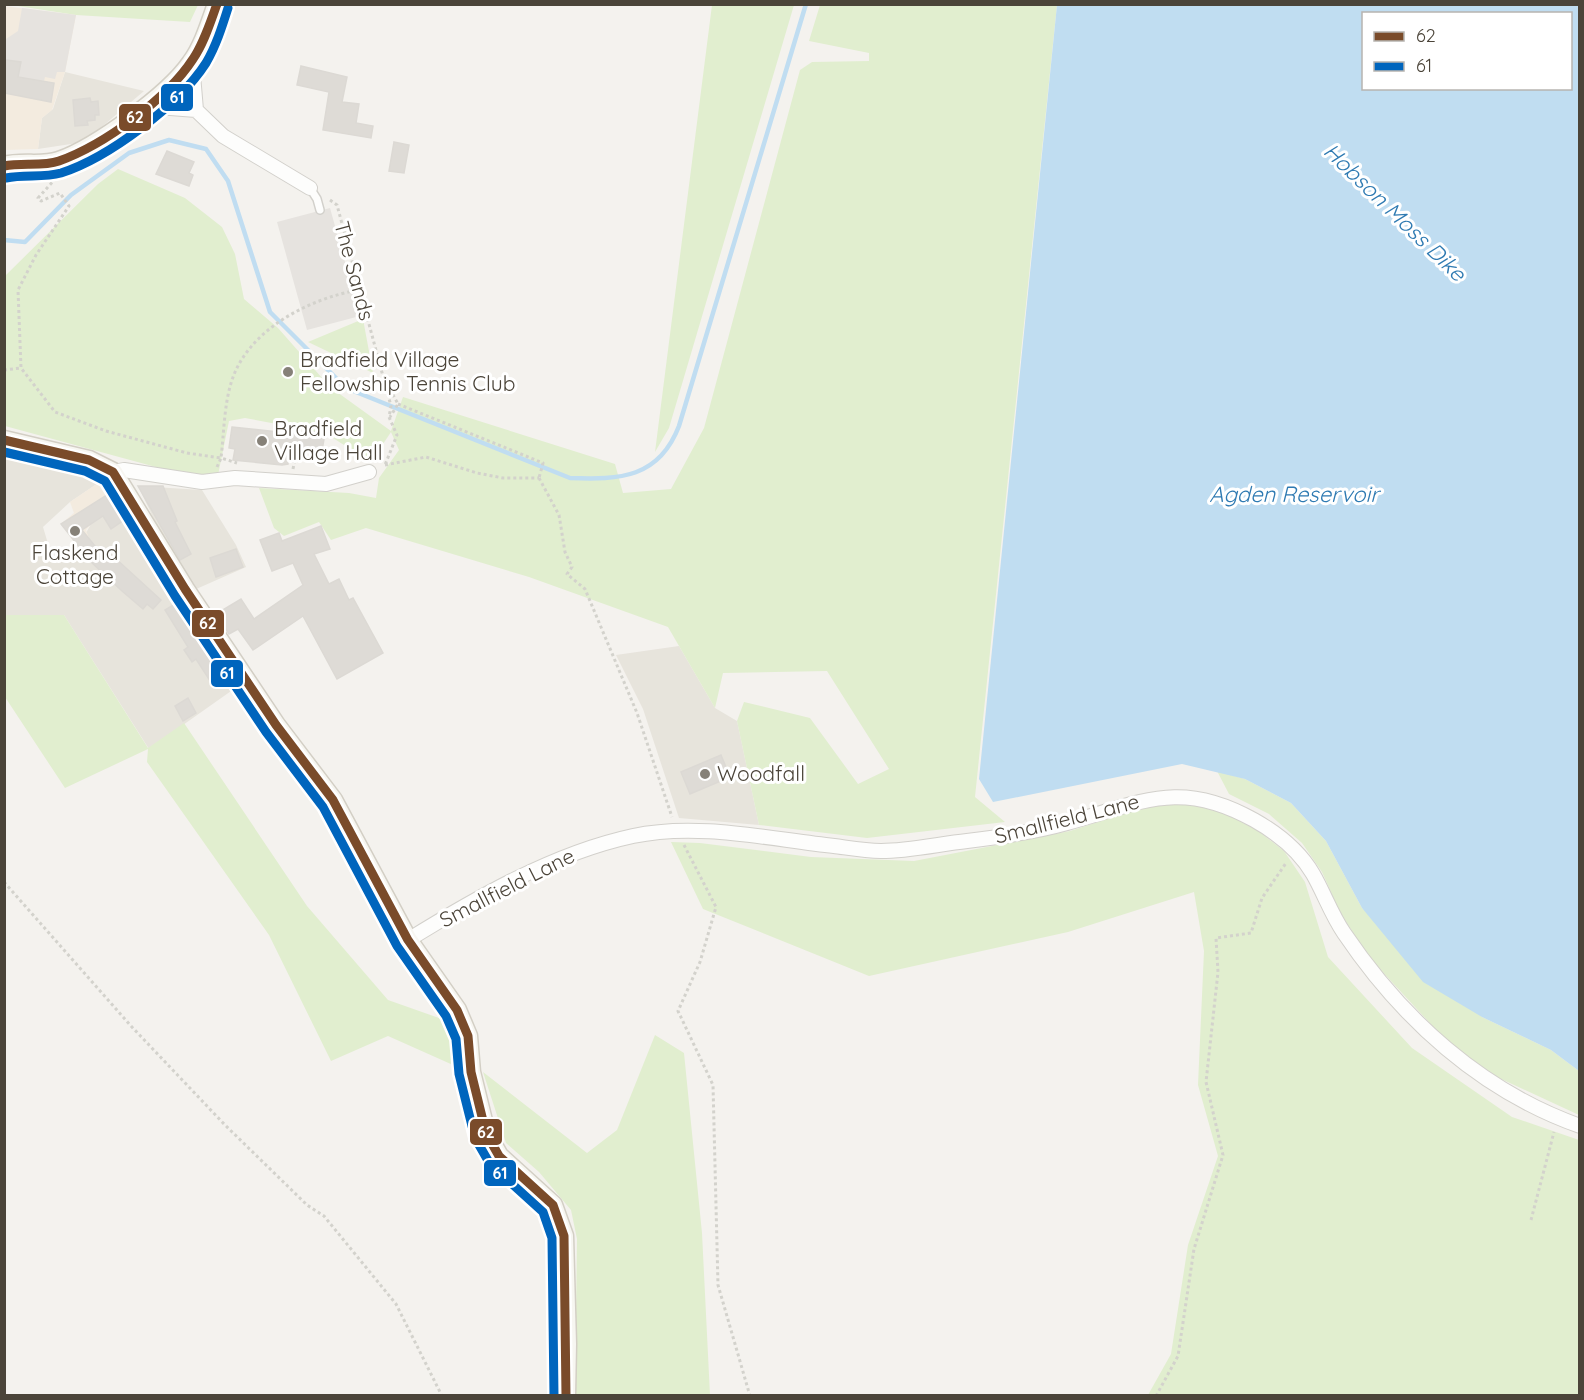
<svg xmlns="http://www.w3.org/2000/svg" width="1584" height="1400" viewBox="0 0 1584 1400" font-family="Quicksand,sans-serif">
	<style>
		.residential { fill: #e7e4dc }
		.commercial { fill: #f3ebdf }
		.green { fill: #e1eecf }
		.parking { fill: #e6e3df }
		.water { fill: #c0ddf1; fill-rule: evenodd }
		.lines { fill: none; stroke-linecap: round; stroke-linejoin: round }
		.stream { stroke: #c0ddf1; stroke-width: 4.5 }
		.building { fill: #dedbd6; stroke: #dcd9d4; stroke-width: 1.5 }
		.lane-casing { stroke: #d2d0cb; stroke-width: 10 }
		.street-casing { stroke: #d2d0cb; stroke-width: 16 }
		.secondary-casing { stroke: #d3cfc5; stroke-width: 21 }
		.path { stroke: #d3d2cc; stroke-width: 3; stroke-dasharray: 3 3; stroke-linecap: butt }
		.lane { stroke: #fdfdfc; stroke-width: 7 }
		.street { stroke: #fdfdfc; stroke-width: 14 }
		.secondary { stroke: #f7f6f1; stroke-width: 18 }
		.bus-1-casing { stroke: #fff; stroke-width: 14 }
		.bus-2-casing { stroke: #fff; stroke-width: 14 }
		.bus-1 { stroke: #7a4b2a; stroke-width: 9 }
		.bus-2 { stroke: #0065bd; stroke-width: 9 }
		.poi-dot { fill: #868178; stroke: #fff; stroke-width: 2 }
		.labels { text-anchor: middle; stroke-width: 6; stroke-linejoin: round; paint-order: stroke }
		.street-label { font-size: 21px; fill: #4b4439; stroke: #fff }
		.poi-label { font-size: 21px; fill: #4b4439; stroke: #fff; text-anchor: start }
		.water-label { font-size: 22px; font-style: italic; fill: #2e7ab2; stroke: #fff }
		.line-badge { stroke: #fff; stroke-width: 2 }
		.badge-label { font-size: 16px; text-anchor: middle; font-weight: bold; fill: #fff }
	</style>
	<rect width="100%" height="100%" fill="#f4f2ee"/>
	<path class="residential" d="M65 72 144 91 84 142 38 149 42 118 53 109Z
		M4 452 88 469 104 479 70 502 43 527 52 557 78 547 91 524 123 503 241 684 149 749 64 615H5Z
		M138 486 202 490 236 545 246 567 194 590 175 563Z
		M679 646 715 708 737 721 759 825 679 818 643 709 616 655Z"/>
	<path class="commercial" d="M4 6 76 15 65 72 52 110 42 118 38 149 5 150Z
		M104 479 123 503 91 524 86 530 89 538 78 547 61 524 74 513 70 502Z"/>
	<path class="green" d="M5 4H198V5L190 22 76 15Z
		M712 5H794L669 428 655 452Z
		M820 5H1057L975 797 1005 822 867 838 759 825 737 721 744 702 810 718 858 784 889 769 827 671 723 673 715 708 668 627 529 577 366 528 331 540 319 522 284 536 274 528 259 488 349 493 376 498 379 478 399 450 391 432 371 462 325 433 245 418 229 421 218 475 200 479 5 426V276L98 184 118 169 185 198 222 227 235 254 244 299 278 328 330 387 391 431 403 397 615 464 623 493 671 489 704 428 800 70 812 62 869 61V53L809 41Z
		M363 319 373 373 308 342Z
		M4 615H64L148 748 184 723 307 906 388 1000 456 1024 461 1042 462 1069 388 1036 331 1061 269 935 147 762 148 749 65 788 5 697Z
		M1217 771 1245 779 1291 803 1326 841 1362 908 1482 1017 1551 1050 1579 1071V1115L1499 1078 1450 1045 1366 954 1339 910 1322 872 1302 843 1269 814 1229 794Z
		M1179 801 1226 814 1257 830 1284 851 1305 882 1328 957 1412 1048 1512 1117 1579 1140V1395H1148L1171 1354 1188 1245 1218 1156 1198 1085 1204 951 1194 892 1068 932 869 976 703 909 671 842 700 843 811 857 914 861 1070 831 1129 812Z
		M655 1035 684 1053 702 1233 710 1395H575L577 1239 571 1210 539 1172 506 1143 483 1072 587 1153 617 1130Z"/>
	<path class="parking" d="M22 8 76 15 65 72H57L55 79 45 77 44 81 18 77 21 63 6 60V39L18 31Z
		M330 208 360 316 307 330 277 222Z"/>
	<path class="water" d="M1057 5H1579V1071L1551 1050 1482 1017 1423 982 1362 908 1326 841 1291 803 1245 779 1182 764 993 802 979 779ZM1364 14H1570V88H1364Z"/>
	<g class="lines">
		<path class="stream" d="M4 240 25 242 71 195 129 153 169 140 206 149 228 181 270 312 346 388 570 478C620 480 659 478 679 426L806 4"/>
	</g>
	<path class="building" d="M6 60 21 62 18 77 54 83 51 102 4 93Z
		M301 66 347 77 342 102 359 104 356 123 373 126 371 138 323 130 329 92 297 85Z
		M90 98 91 102 98 101 99 115H95V120L87 121 88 125 75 126 73 100Z
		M394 142 409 145 404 173 389 171Z
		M167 151 194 162 189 173 193 175 189 186 156 174Z
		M232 427 306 435V431L325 433 322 451 294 447 293 456 288 455V464L282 465 233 460 235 449 229 448Z
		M138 486H163L177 521 175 522 191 554 180 560Z
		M110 493 127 518 111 529 103 516 82 530 99 551 103 547 161 600 153 609 147 604 143 609 122 591 90 561 61 524Z
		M321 526 330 549 314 554 329 584 339 579 349 600 353 598 383 653 337 679 303 616 253 650 238 629 229 634 216 614 241 599 254 619 303 585 293 563 272 571 260 540 279 533 282 541Z
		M236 549 243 567 216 577 210 558Z
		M180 601 230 677 214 687 196 659 192 662 184 650 188 647 165 610Z
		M188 698 196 713 183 721 175 706Z
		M721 755 730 777 690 794 681 772Z"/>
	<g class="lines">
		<defs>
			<path id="lane" d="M310 188 317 199 320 210"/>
			<path id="street" d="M192 63 196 110
				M145 106 196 110 223 136 310 188
				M113 472 124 470 202 482 235 478 326 484 369 472
				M408 940C476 898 554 853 633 836 697 822 769 839 834 846 849 848 865 851 881 851 909 851 939 844 967 841 1000 837 1035 832 1067 823 1141 803 1179 778 1254 820 1277 833 1299 850 1313 874 1324 893 1331 914 1344 933 1402 1019 1481 1091 1580 1126"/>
			<path id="secondary" d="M4 166C22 161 42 167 59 161 96 148 169 95 191 63 203 47 210 24 217 4
				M4 440 89 460 113 472 185 589 276 725 333 800 408 940 457 1010 468 1036 471 1072 486 1133 499 1156 553 1205 564 1236 567 1344 566 1396"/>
		</defs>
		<use href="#lane" class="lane-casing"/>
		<use href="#street" class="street-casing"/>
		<use href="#secondary" class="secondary-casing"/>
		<path class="path" d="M56 178 38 198 41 201 60 193 69 206 36 255 18 290 21 368 55 412 106 431 187 453 221 458C224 433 224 404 232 380 249 329 309 299 358 290
			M330 200 337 205 391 406 389 417 397 435 385 465
			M4 370 21 368
			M387 384 398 404 390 417
			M398 404 543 463 539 478
			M385 465 426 457 477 473 503 478H539
			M217 467 221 458 237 463
			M293 469 295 459H302
			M539 478 559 515 565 552 572 567 567 574 585 589 637 713 672 817
			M684 845 716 907 700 962 678 1011 713 1085 718 1285 750 1396
			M4 882 131 1026 225 1125 307 1205 324 1216 396 1304 442 1396
			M1531 1220 1554 1132
			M1156 1396 1178 1356 1194 1249 1223 1155 1206 1082 1218 972 1216 938 1251 933 1262 898 1286 863"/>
		<use href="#lane" class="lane"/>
		<use href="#street" class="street"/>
		<use href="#secondary" class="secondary"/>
		<defs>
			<path id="bus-1" d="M4 166C22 162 42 167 59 161 104 145 167 99 193 59 204 43 210 23 217 4
				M4 440 89 460 113 472 185 589 276 725 333 800 408 940 457 1010 468 1036 471 1072 486 1133 499 1156 553 1205 564 1236 566 1396"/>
			<path id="bus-2" d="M6 178C24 174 43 178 61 173 108 158 179 105 206 63 216 46 222 27 228 8
				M4 452 85 471 105 481 175 596 266 732 323 807 397 946 446 1016 456 1039 459 1074 475 1138 490 1164 543 1212 552 1238 554 1396"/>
		</defs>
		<use href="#bus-1" class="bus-1-casing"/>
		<use href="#bus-2" class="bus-2-casing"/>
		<use href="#bus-1" class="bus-1"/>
		<use href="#bus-2" class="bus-2"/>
	</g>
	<g class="poi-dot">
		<circle cx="288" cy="372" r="6"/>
		<circle cx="262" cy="441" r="6"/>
		<circle cx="75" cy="531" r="6"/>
		<circle cx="705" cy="774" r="6"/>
	</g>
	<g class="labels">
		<g class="street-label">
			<text transform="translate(354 271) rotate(75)" y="7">The Sands</text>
			<text transform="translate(1067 819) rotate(-14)" y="7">Smallfield Lane</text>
			<text transform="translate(507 888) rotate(-27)" y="7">Smallfield Lane</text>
		</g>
		<g class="poi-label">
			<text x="300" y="367">Bradfield Village<tspan x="300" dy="24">Fellowship Tennis Club</tspan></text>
			<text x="274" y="436">Bradfield<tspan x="274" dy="24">Village Hall</tspan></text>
			<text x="75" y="560" text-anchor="middle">Flaskend<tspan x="75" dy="24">Cottage</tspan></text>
			<text x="717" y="781">Woodfall</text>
		</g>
		<g class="water-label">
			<text transform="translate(1395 212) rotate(44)" y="8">Hobson Moss Dike</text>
			<text x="1294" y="502">Agden Reservoir</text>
		</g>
	</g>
	<g class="line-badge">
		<rect x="160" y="83" width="34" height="29" rx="6" fill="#0065bd"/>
		<rect x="118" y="103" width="34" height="29" rx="6" fill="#7a4b2a"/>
		<rect x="191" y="609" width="34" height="29" rx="6" fill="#7a4b2a"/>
		<rect x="210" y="659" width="34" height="29" rx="6" fill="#0065bd"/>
		<rect x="469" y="1118" width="34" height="28" rx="6" fill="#7a4b2a"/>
		<rect x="483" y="1159" width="34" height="28" rx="6" fill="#0065bd"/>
	</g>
	<g class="badge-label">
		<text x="177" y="103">61</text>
		<text x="135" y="123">62</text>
		<text x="208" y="629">62</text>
		<text x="227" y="679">61</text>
		<text x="486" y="1138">62</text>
		<text x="500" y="1179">61</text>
	</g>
	<rect width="1584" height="1400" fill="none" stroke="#4b4439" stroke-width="12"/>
	<rect x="1362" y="12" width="210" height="78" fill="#ffffff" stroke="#b7b4b0" stroke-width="1.5"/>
	<rect x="1374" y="32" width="30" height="9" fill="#7a4b2a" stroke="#b7b4b0" stroke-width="1.5"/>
	<text x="1416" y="42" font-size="18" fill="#4b4439">62</text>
	<rect x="1374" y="62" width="30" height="9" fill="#0065bd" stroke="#b7b4b0" stroke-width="1.5"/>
	<text x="1416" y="72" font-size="18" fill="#4b4439">61</text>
</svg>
